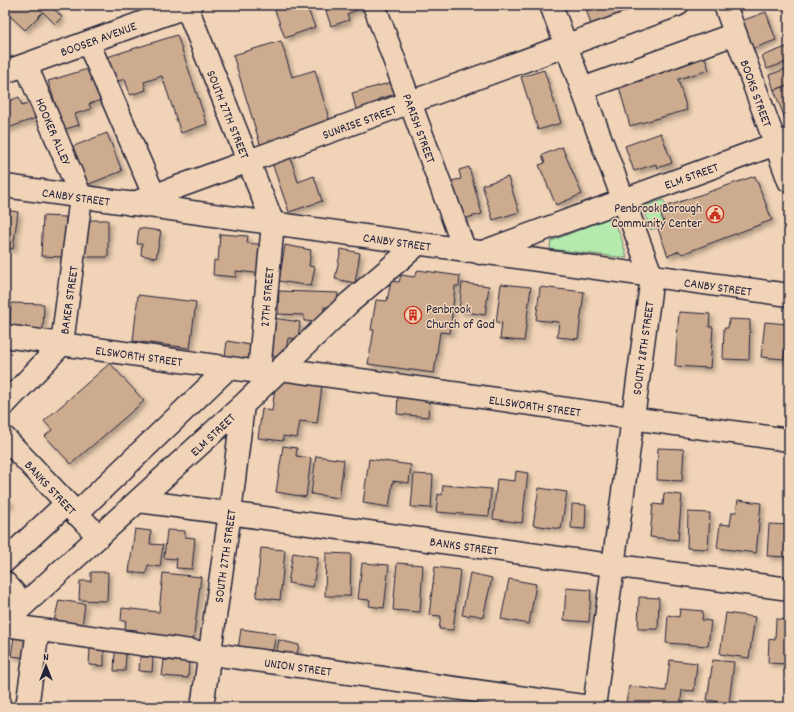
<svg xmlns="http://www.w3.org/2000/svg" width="794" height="712" viewBox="0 0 794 712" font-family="Dekko,sans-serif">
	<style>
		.green { fill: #b4ebad; stroke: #6b8674 }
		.building { fill: #cdab8f; stroke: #22223b; filter: url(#shadow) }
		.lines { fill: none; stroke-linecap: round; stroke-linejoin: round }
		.minor-casing { stroke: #22223b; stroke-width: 25 }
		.major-casing { stroke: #22223b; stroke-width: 25 }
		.minor { stroke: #f1d4b7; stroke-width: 22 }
		.major { stroke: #f1d4b7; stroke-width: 22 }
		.labels { text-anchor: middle; stroke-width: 3; stroke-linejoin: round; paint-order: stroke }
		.street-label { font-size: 13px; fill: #22223b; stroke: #f1d4b7 }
		.poi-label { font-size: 13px; fill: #22223b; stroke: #f1d4b7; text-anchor: end }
	</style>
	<defs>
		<filter id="shadow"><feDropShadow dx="3.5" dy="3.5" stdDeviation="2" flood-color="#0004"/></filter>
	</defs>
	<rect width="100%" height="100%" fill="#f1d4b7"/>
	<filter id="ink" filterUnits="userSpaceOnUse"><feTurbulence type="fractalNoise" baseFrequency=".025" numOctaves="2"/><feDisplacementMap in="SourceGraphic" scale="8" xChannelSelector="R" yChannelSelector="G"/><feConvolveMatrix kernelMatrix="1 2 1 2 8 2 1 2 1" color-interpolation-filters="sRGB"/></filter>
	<g filter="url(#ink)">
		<path class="green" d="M663 200 667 206 659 209 665 225 651 230 642 207Z
			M612 217 621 237 627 258 550 249 551 241Z"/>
		<path class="building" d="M9 5H50L62 17 55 24 43 12 25 30 5 11Z
			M132 5H149L134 10Z
			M273 5H306L315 27 285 38Z
			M324 5H362L363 8 347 14 349 20 331 26Z
			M585 5H634L636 12 591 25Z
			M766 12 776 40 752 49 741 21Z
			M177 35 207 124 181 133 162 76 144 82 146 90 130 95 125 79 115 82 107 57Z
			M281 41 292 77 315 70 331 126 261 147 233 55Z
			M789 46V61L767 69 762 56Z
			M703 52 709 70 678 79 687 110 630 126 619 87 643 80 640 70Z
			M91 68 101 100 89 104 91 109 75 114 79 125 62 130 60 118 48 81Z
			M789 68V85L774 90 769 75Z
			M544 70 561 123 538 130 521 77Z
			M397 81 400 93 378 99 380 107 357 113 352 93Z
			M789 85V123L787 124 774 90Z
			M5 91 9 101 19 97 22 106 30 103 36 118 5 129Z
			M107 133 122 171 84 186 69 148Z
			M661 133 672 163 657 168 656 164 634 171 625 146Z
			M562 147 582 194 556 205 539 165 545 163 542 155Z
			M289 153 298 182 314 176 322 201 289 212 271 160Z
			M469 167 482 214 462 219 451 181 461 179 459 170Z
			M755 176 772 220 682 254 679 251 668 256 658 229 665 225 659 209Z
			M508 177 519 212 493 220 482 185Z
			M5 210 18 212 13 249 5 248Z
			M43 216 66 217 64 257 41 256Z
			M83 220H108V257H83Z
			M139 228 161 231 156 258 141 255 142 244H137Z
			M220 234 248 236 247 243 267 245 264 274 236 271V277L213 275 214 260 218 261Z
			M285 245 311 250 309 266 315 267 311 286 279 281Z
			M341 249 360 253 355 283 335 279Z
			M418 270 460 276 459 286H455L450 333 440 332 434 373 368 364 374 330H371L376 300 387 301 391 281 399 282 401 275 414 277Z
			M462 283 489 286 485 315 459 311Z
			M501 284 531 287 524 341 500 339 502 323 496 322Z
			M540 287 584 292 578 339 557 337 559 322 536 320Z
			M279 291 338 293 337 307H324L323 322 304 321V315L278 314Z
			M138 295 196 302 190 348 133 341Z
			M11 303 44 304 43 330 10 328Z
			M679 312 710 314 709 327H713L710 368 675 366Z
			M273 318 300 322 298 339 288 338 285 358 267 355Z
			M729 319 750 320 749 360 723 359 724 328H728Z
			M765 322 788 324 784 359 761 357Z
			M227 341 256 346 253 362 225 357Z
			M110 363 144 401 71 464 45 436 52 430 44 421Z
			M276 380 322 386 317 423 300 421 297 438 283 436V441L258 438 262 409 272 411Z
			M398 395 429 398 428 417 397 414Z
			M283 446 297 448 296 456 311 458 306 497 276 492Z
			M658 448 684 449 682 481 657 480Z
			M316 456 344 460 339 498 311 494Z
			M369 459 411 465 409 483 393 481 389 507 363 503Z
			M516 471 528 473 522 523 493 519 497 479 515 481Z
			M414 474 433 475 431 508 411 507Z
			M443 485 491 489 489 516 436 512 438 494 442 495Z
			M539 488 567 492 561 529 533 525Z
			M664 493 682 495 678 540 650 537 653 504 663 505Z
			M5 497 11 503 5 509Z
			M738 500 761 503 756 553 717 548 720 524 730 525 732 512H736Z
			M572 504 586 505 585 529 571 528Z
			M688 512 710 513 708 549 687 548Z
			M769 524 789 525V557L767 556Z
			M135 529 151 531 150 544 163 545 160 567 148 565 146 574 129 572Z
			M167 530 185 531V537L195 538 192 569 176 568 177 559 164 558Z
			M261 548 285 550 280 600 256 597Z
			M293 553 318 557 313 587 288 583Z
			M326 553 351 554 350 596H325Z
			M362 563 389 565 384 608 369 606 370 600 358 599Z
			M397 563 423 565 420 612 393 610Z
			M435 567 460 570 453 630 439 629 441 616 429 615Z
			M91 572H108L107 601 79 600 80 581H91Z
			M163 573 201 577 193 642 137 635V630L125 629 126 621H121L122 608 159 612Z
			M470 573 492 578 483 617 470 614 469 616 462 615Z
			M509 579 536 584 529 624 501 619Z
			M566 588 591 590 589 622 564 620Z
			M639 597 659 598 658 629H638Z
			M59 600 85 604 82 626 54 621Z
			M680 609 703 611 702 620 711 621 708 646 666 643 668 615 679 617Z
			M726 613 755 617 749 658 720 654Z
			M776 619 789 620V664L768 663 769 639 775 640Z
			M241 629 276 634 272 655 238 649Z
			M14 637 30 640 28 658 11 656Z
			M279 640 299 645 295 662 275 658Z
			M90 648 104 649V666L89 665Z
			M115 652 126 653 125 671H114Z
			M140 657H153L152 672 139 671Z
			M164 660 189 662 188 678 162 676Z
			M670 660 697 663 694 691 682 690 680 707H659L626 703 629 686 666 691Z
			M713 660 734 662 729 703 707 700Z
			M218 703 241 705V707H218Z"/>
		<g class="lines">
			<defs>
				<path id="minor" d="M186 5 273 223 259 372
					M374 5 465 251
					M551 5 652 277 594 707
					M725 5 789 181
					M88 42 154 195
					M5 72 191 5
					M582 89 735 34
					M131 204 677 5
					M480 253 789 139
					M5 336 265 373 271 377
					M281 369 789 440
					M5 404 62 344 81 197 26 65
					M5 438 98 536
					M139 501 789 589
					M76 514 228 368
					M5 561 67 503
					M5 583 24 604
					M5 622 243 405 349 303 418 244
					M5 625 590 707
					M27 707 38 630
					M202 707 230 513 243 405"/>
				<path id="major" d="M5 186 789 295"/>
			</defs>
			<use href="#minor" class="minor-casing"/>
			<use href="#major" class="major-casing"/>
			<use href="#minor" class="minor"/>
			<use href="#major" class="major"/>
		</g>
	</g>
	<defs>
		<symbol id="civic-ring" viewBox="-11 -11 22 22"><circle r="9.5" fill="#f1d4b7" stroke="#c8321e" stroke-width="1.5"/><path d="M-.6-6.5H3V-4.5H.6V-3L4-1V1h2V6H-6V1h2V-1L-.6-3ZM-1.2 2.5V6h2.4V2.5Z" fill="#c8321e"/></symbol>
		<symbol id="building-ring" viewBox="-11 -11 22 22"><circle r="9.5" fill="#f1d4b7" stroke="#c8321e" stroke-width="1.5"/><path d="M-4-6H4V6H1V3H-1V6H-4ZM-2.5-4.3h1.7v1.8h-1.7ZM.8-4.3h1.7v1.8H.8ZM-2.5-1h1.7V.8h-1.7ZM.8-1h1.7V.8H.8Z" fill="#c8321e"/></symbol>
	</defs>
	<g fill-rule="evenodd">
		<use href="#civic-ring" x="705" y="204" width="20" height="20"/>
		<use href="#building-ring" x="403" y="305" width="20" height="20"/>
	</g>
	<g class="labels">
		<g class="street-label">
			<text transform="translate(98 38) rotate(-20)" y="5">BOOSER AVENUE</text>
			<text transform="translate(757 93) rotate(70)" y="5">BOOKS STREET</text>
			<text transform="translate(229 114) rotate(68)" y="5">SOUTH 27TH STREET</text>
			<text transform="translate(359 121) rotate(-20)" y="5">SUNRISE STREET</text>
			<text transform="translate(420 128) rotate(70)" y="5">PARISH STREET</text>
			<text transform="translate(54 131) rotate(67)" y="5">HOOKER ALLEY</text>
			<text transform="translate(691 175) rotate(-20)" y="5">ELM STREET</text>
			<text transform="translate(76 196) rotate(8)" y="5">CANBY STREET</text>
			<text transform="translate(397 241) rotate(8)" y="5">CANBY STREET</text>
			<text transform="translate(718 286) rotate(8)" y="5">CANBY STREET</text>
			<text transform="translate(266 297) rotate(-85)" y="5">27TH STREET</text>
			<text transform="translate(68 300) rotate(-82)" y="5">BAKER STREET</text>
			<text transform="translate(642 348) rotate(-82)" y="5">SOUTH 28TH STREET</text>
			<text transform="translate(139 355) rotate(8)" y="5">ELSWORTH STREET</text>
			<text transform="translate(535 405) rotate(8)" y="5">ELLSWORTH STREET</text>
			<text transform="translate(212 434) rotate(-43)" y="5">ELM STREET</text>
			<text transform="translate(51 487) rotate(47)" y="5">BANKS STREET</text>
			<text transform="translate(464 545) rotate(8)" y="5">BANKS STREET</text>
			<text transform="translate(224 556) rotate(-82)" y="5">SOUTH 27TH STREET</text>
			<text transform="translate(298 666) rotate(8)" y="5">UNION STREET</text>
		</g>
		<g class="poi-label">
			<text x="702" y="212">Penbrook Borough<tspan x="702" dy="15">Community Center</tspan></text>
			<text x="426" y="313" text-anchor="start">Penbrook<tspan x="426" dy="15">Church of God</tspan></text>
		</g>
	</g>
	<rect width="794" height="712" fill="none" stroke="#f1d4b7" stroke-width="20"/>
	<rect x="10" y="10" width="774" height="692" fill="none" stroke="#22223b" stroke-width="1.5" filter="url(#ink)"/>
	<g transform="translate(46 666)" stroke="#f1d4b7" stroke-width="3" paint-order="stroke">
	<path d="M0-3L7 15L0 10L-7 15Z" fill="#22223b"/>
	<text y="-6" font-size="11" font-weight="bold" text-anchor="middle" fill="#22223b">N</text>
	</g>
</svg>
